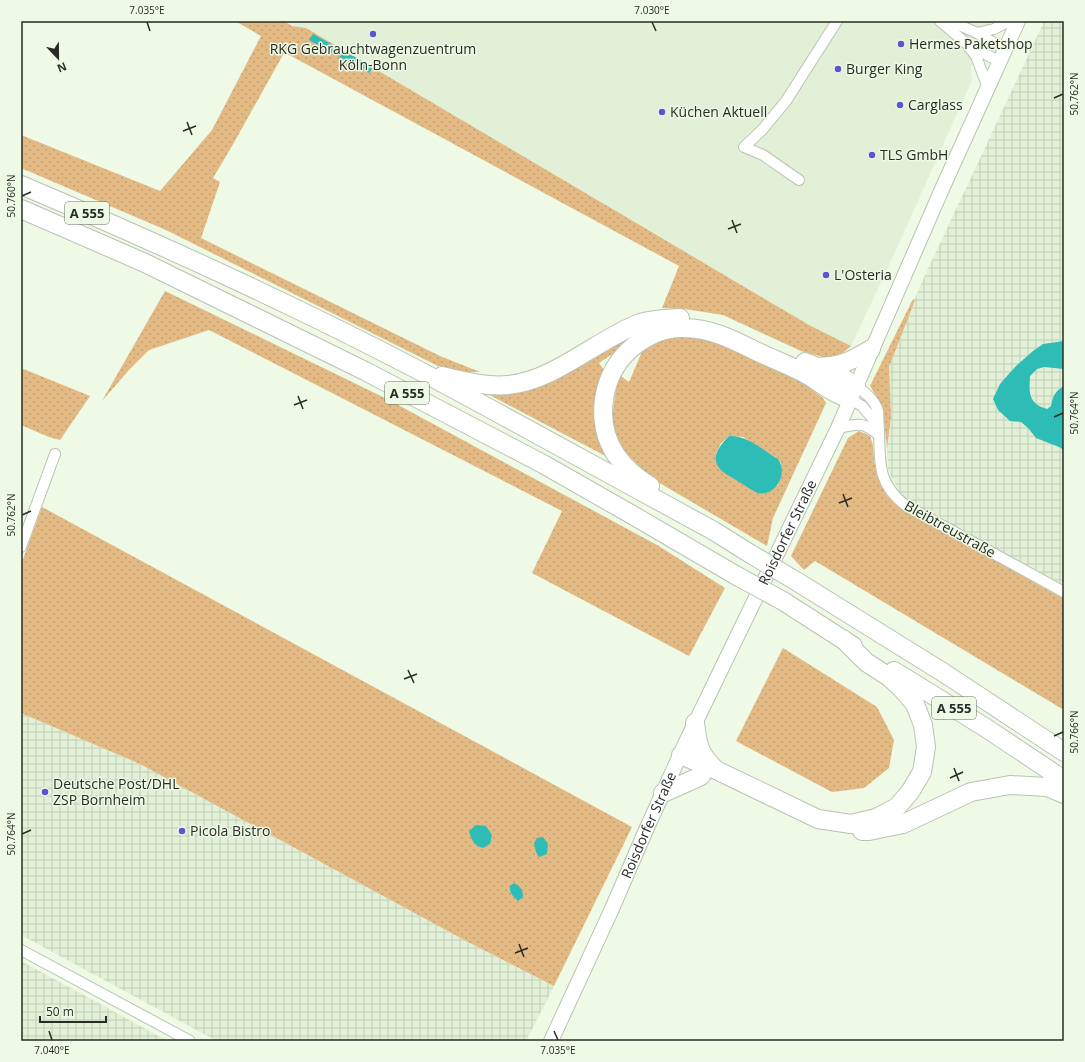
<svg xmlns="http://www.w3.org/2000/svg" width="1085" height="1062" viewBox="0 0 1085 1062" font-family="'Open Sans',sans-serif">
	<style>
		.built { fill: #e1f0d6 }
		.industrial { fill: url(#industrial-grid) }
		.grass { fill: url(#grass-dots); fill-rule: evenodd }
		.water { fill: #2ebdb6 }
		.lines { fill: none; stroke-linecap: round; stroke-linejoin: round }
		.minor-casing { stroke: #b9c3b1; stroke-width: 12 }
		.secondary-casing { stroke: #b9c3b1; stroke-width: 16 }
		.motorway-casing { stroke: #b9c3b1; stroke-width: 20 }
		.minor { stroke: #fff; stroke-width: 10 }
		.secondary { stroke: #fff; stroke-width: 14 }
		.motorway { stroke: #fff; stroke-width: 18 }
		.motorway-bridge-casing { stroke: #b9c3b1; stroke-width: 20; stroke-linecap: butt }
		.motorway-bridge { stroke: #fff; stroke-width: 18 }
		.ticks { fill: none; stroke: #282c25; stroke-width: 1.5 }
		.poi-dot { fill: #5857cf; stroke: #eef9e6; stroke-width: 1.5 }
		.labels { text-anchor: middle; stroke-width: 3; stroke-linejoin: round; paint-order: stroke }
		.shield { fill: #eef9e6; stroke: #636a5f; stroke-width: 1 }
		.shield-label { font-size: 13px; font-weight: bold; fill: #282c25 }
		.poi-label { font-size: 14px; fill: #282c25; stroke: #eef9e6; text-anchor: start }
		.street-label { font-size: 14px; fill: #282c25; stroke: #eef9e6 }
		.neatline { fill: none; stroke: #282c25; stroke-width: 1.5 }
		.ticks-label { font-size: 10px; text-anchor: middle; fill: #282c25 }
	</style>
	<defs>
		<pattern id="industrial-grid" width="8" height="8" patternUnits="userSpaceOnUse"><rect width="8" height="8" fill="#e1f0d6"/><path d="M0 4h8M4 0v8" fill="none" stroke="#c1ceb8"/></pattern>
		<pattern id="grass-dots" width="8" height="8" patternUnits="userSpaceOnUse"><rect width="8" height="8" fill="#e3b984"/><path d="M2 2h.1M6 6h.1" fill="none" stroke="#c39f72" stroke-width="1.8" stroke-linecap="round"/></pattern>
	</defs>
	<rect width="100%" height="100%" fill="#eef9e6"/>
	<path class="built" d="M284 21H991L971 67 972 80 896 250 851 346 809 325 306 28 292 26Z"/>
	<path class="industrial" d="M1044 21H1064V599L903 509 887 496 898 489 888 471 887 449 891 416 889 367 919 288 1022 69Z
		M21 713 140 764 468 942 554 986 526 1041H217L21 935Z
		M21 961 168 1041H21Z"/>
	<path class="grass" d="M235 21H284L292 26 306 28 809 325 851 346 834 360 801 351 723 315 685 309 662 308 679 266 293 57 284 53 232 146 213 178 220 182 201 238 440 356 480 372H463L438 366 166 230 21 168V135L160 191 212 130 261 36Z
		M165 291 387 399 657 545 725 588 689 656 532 573 562 511 209 330 149 350 128 371 102 401Z
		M913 299 915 300 889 367 891 416 887 449 884 419 879 401 870 386Z
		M632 333 636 338 599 363 606 373 615 461 480 390Z
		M677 335 710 340 799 380 823 398 826 403 773 518 767 546 651 478 623 450 611 426 618 374 629 382 644 347ZM729 436 743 437 778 459 781 463 778 485 767 492 716 453 721 443Z
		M21 368 90 396 60 440 49 437 21 425Z
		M859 431 870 436 873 445 874 460 877 476 887 496 903 509 1064 599V710L815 561 804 570 791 556 848 438Z
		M42 507 632 827 554 986 468 942 140 764 21 713V565Z
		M783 648 877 707 894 740 889 768 864 788 832 792 736 741Z"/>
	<path class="water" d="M313 34 373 67 369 73 309 40Z
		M1064 341V369L1044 367 1037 369 1030 376C1029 392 1028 404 1047 409L1051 406C1053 396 1055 391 1064 386V450L1059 447 1036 438 1028 428 1021 422 1010 421 998 410 993 399 1000 384 1015 367 1033 351 1043 344Z
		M729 436C747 435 763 450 778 459 788 472 777 497 758 493 752 491 745 485 739 482 734 478 726 475 721 470 709 458 720 445 729 436Z
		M476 825 486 826 492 835 490 844 483 848C474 846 471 839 469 831Z
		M543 837 548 844 547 854 539 857 536 852 534 843 537 838Z
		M514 883C520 886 523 890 523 897L518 901C513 896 509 893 510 886Z"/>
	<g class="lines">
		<defs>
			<path id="minor" d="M940 21 967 44 1000 62
				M950 21 977 33 1006 50
				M977 33 994 29 1009 21
				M969 47 976 56 988 88
				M799 180 763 155 744 147 762 130 786 101 837 21
				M856 386C865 392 875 400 878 411 879 417 878 424 879 430 880 462 877 483 905 505L1064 592
				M850 399 862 406 878 425
				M838 428C859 424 862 421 879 435
				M21 547 55 454
				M21 950 190 1041"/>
			<g id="secondary">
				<path id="s1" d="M551 1041 611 911 646 830 686 742 838 428 942 189 1018 21"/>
			</g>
			<path id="motorway" d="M21 185C156 242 290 303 420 371 518 423 616 478 714 531L749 553
				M21 209 145 263 365 371 543 464 629 513 737 576
				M805 362 843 378 856 386
				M818 367C841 366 852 361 871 349
				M442 376C464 381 485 387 508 385 556 380 596 340 640 323 653 319 667 319 680 318
				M650 486C637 478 625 468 616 455 593 421 602 371 634 346 647 336 664 328 681 328 709 327 734 340 758 352 773 359 788 365 802 372 814 378 824 387 836 393 840 395 845 397 850 399
				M796 581 944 673 1064 752
				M783 601 853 646
				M894 671 986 728 1064 780
				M695 723C698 745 698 752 714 768
				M681 755 716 770 818 819 851 824 876 818 897 807 910 792 922 772 926 747 923 725 915 704 902 689 889 677 866 662 843 639
				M663 793 701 776
				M862 831H869L903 824 971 792 1010 785 1047 787 1064 794"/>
		</defs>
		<use href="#minor" class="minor-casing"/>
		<use href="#secondary" class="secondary-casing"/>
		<use href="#motorway" class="motorway-casing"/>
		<use href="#minor" class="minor"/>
		<use href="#secondary" class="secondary"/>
		<use href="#motorway" class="motorway"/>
		<defs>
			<path id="motorway-bridge" d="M749 553 796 581
				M737 576 783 601"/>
		</defs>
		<use href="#motorway-bridge" class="motorway-bridge-casing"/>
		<use href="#motorway-bridge" class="motorway-bridge"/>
	</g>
	<path class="ticks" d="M147 22 150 31M652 22 656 31M1054 98 1063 94M187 122 192 135M183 131 196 126M22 196 31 192M732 220 737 233M728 229 741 224M298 396 303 409M294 405 307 400M1054 417 1063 413M843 494 848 507M839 503 852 498M22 515 31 511M408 670 414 683M404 679 417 674M1054 736 1063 732M954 768 959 781M950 778 963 772M22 834 31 830M519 944 524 957M515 953 528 948M49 1031 52 1040M554 1031 558 1040"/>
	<g class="poi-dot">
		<circle cx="373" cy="34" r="4"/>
		<circle cx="901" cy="44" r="4"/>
		<circle cx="838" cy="69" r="4"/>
		<circle cx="900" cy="105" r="4"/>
		<circle cx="662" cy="112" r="4"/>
		<circle cx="872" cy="155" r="4"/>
		<circle cx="826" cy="275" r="4"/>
		<circle cx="45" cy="792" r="4"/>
		<circle cx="182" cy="831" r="4"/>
	</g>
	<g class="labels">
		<g class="shield">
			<rect x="65" y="202" width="44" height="22" rx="3"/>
			<rect x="385" y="382" width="44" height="22" rx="3"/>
			<rect x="932" y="697" width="44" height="22" rx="3"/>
		</g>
		<g class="shield-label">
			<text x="87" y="218">A 555</text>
			<text x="407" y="398">A 555</text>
			<text x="954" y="713">A 555</text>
		</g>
		<g class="poi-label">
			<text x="909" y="49">Hermes Paketshop</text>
			<text x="373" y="54" text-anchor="middle">RKG Gebrauchtwagenzuentrum<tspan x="373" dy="16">Köln-Bonn</tspan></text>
			<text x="846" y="74">Burger King</text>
			<text x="908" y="110">Carglass</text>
			<text x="670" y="117">Küchen Aktuell</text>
			<text x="880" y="160">TLS GmbH</text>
			<text x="834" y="280">L'Osteria</text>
			<text x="53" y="789">Deutsche Post/DHL<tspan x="53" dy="16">ZSP Bornheim</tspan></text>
			<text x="190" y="836">Picola Bistro</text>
		</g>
		<g class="street-label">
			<text transform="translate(950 529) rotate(29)" y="5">Bleibtreustraße</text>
			<text dy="5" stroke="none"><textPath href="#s1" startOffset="561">Roisdorfer Straße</textPath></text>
			<text dy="5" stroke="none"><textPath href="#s1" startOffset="237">Roisdorfer Straße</textPath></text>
		</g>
	</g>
	<rect width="1085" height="1062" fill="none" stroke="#eef9e6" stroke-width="44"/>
	<g transform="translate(58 58) rotate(158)" stroke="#eef9e6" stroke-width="3" paint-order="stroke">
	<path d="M0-3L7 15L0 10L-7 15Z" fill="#282c25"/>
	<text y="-6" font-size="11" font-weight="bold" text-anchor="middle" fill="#282c25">N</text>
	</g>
	<path d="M40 1016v6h66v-6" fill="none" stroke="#282c25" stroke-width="2"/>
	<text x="46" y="1016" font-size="12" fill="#282c25" stroke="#eef9e6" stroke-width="3" paint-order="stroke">50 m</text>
	<rect x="22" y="22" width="1041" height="1018" class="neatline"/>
	<g class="ticks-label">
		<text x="147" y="14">7.035°E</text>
		<text x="652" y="14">7.030°E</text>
		<text transform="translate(1074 94) rotate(-90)" y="4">50.762°N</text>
		<text transform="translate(11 196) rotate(-90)" y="4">50.760°N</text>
		<text transform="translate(1074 413) rotate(-90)" y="4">50.764°N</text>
		<text transform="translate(11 515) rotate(-90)" y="4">50.762°N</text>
		<text transform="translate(1074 732) rotate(-90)" y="4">50.766°N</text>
		<text transform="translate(11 834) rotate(-90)" y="4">50.764°N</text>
		<text x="52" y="1054">7.040°E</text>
		<text x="558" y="1054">7.035°E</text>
	</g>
</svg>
